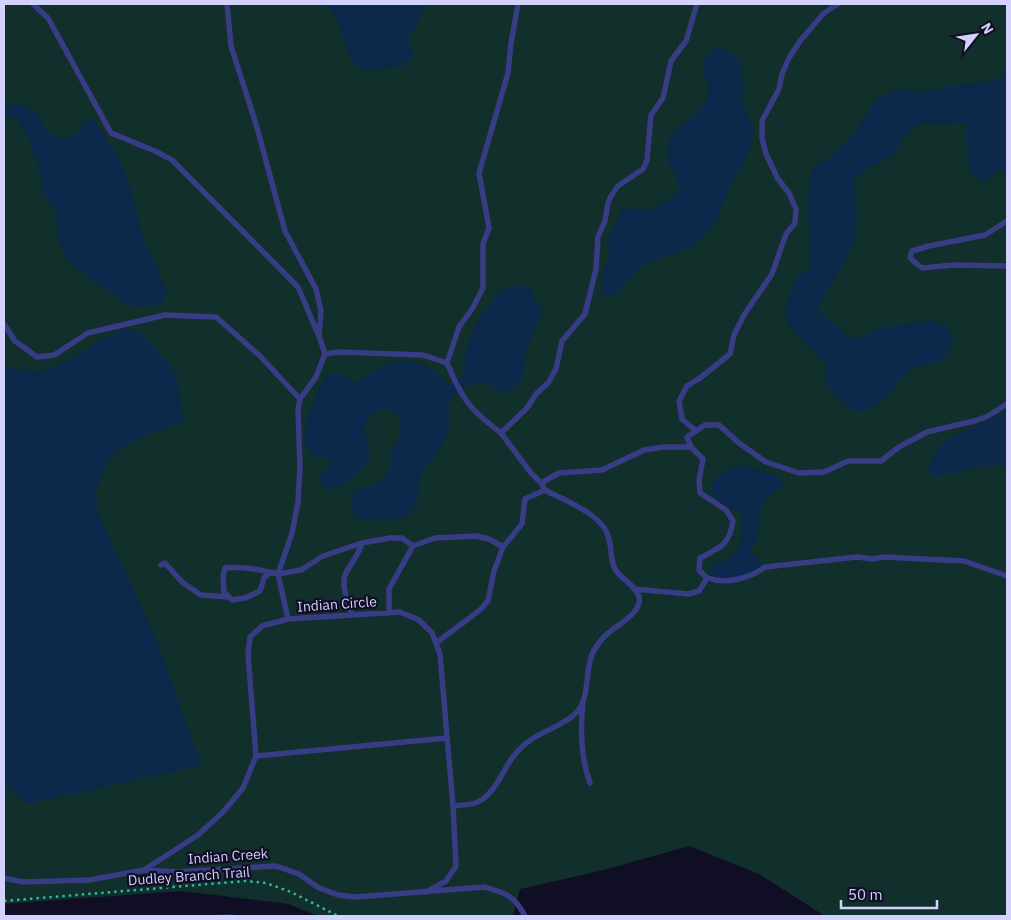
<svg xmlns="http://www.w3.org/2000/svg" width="1011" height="920" viewBox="0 0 1011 920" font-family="'IBM Plex Sans',sans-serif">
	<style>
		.green { fill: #112f2b }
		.water { fill: #0c294b }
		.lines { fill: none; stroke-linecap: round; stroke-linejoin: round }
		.stream { stroke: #0c294b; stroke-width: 4 }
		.path { stroke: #2bbaa4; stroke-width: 2.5; stroke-dasharray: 2.5 4; stroke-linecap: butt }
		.lane { stroke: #373c85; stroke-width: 5.5 }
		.labels { text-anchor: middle; stroke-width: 4.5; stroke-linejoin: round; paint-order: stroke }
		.street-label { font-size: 14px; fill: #d3d2ff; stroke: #100e25 }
	</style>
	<rect width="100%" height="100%" fill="#100e25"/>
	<path class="green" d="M4 4H1007V916H825L759 874 689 846 604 870 520 889 513 916H318L288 904 181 891 4 904Z"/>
	<path class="water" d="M328 4H425L416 26 408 35 410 45 414 55 404 66 364 70 352 62 344 43 339 24Z
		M716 46 729 51 740 62 744 83 742 102 753 128 751 144 743 165 731 182 717 220 692 247 642 265 618 293 606 297 601 291V279L609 253 608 240 622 209C631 207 634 210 642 210 655 211 669 199 679 192 680 174 669 170 667 156 664 127 696 121 706 101 718 79 686 71 716 46Z
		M1007 75V168L997 172 984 183 971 173 966 138 967 123 917 124 904 136 894 155 878 164 867 167 853 181 857 219 855 242 817 309 852 340 880 328 930 321 948 327 952 341 944 360 917 367 901 377 887 397 872 408 855 412 840 400 827 384 825 363 787 323 785 311 795 279 809 269 810 256 807 195 812 168 829 158 841 148 862 122 876 99 896 89 923 92 958 85 986 83Z
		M17 104C34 110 42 113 45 131 54 137 62 141 73 138L85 121 93 118 120 160 132 194 144 241 154 260 167 293 162 303 143 307 128 306 110 291 89 278 68 262 58 239 55 210 42 191 40 173 36 158 32 152V144L16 118 4 114 8 105Z
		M517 285 530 286 533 298 543 312 526 349 522 380 515 388 506 392 496 390 486 382 475 383 453 395 450 402V428L443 444 420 476 417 502 409 515 391 520C383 516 371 522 357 518L352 506V496L362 487 372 486 383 479 392 465 389 456 398 439 401 423 393 409 379 410 367 420 364 431 369 445V460C357 475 346 489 325 489L319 480 322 472 332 465 331 459 311 455C309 451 306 448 305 444 301 425 317 391 327 375L336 371C342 376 346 381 353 381 363 382 370 374 378 369 387 363 401 360 412 362 426 363 438 375 449 384L465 375 464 361 472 333 483 312 502 290Z
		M124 329 140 333 167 360 177 377 183 421 139 438 116 451 105 465 96 490 98 513 156 639 201 765 27 804 4 781V366L38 373 68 361 106 337Z
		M1007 410V468C981 458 953 481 928 474 935 428 975 433 1007 410Z
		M745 465 780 477 783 485C778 491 769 493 764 500 757 511 760 524 757 536 756 541 753 546 751 551L762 564 760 573 742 582 713 576 709 572V567C715 563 721 563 727 560 744 551 743 528 741 513 727 505 714 504 710 487 718 473 729 468 745 465Z"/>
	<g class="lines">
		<path class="stream" d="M219 916H233"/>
		<path class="path" d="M4 901 245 881 266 883 291 892 338 916"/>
		<path class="lane" d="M33 4 48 18 111 133 155 151 172 160 298 287 318 334
			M227 4 231 46 256 124 285 231 316 289 321 311 319 336 325 354 338 352 423 355 447 363 459 327 472 309 483 288V244L489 228 479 173 508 73 511 43 518 4
			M1007 221 985 235 929 246 912 251 910 258 922 268 954 265 1007 266
			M4 324 15 341 37 357 54 355 88 333 165 315 216 317 259 355 300 399 316 377 325 354
			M447 363C462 399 470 410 501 433
			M1007 404 986 417 974 421 927 432 899 447 881 461H848L824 472 799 473 766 462 739 443 719 425H705L687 437 691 447 703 459 699 480 700 493 726 510 733 521C730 544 720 548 700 558L699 570C702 573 705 577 708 578 726 585 750 578 765 567L857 557 873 559 884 557 964 561 1007 576
			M696 431 682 419 679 401 687 386 700 378 730 354 734 335 744 315 772 274 786 234 795 223 796 209 789 193 778 179 766 154 762 138V121L779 89 782 74 789 58 800 41 824 13 838 4
			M541 483 531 473 501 433 527 408 536 394 548 383 556 369 562 341 585 314 596 269 598 237 605 221 608 203 611 196 618 186 643 169 647 160 651 115 663 98 671 61 686 41 697 4
			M545 490 541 483 559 473 602 470 644 450 663 447H691
			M161 565 165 563 183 583 201 595 229 597
			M270 572 264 578 260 591 245 598 232 600 224 592 223 576 225 568C243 566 261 570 278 574L292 533 298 502 300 467 298 409 300 399
			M634 589 689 594 699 591 707 578
			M389 612V589L413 546 435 538 476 536 489 539 503 547
			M352 615C349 604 341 586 345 575 350 564 359 555 362 543L390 538H402L413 546
			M288 619 278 574 301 570 323 556 362 543
			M436 643 480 610 488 601 494 571 503 547 522 524 525 499 545 490C565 501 604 514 609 539 612 550 610 564 617 572 623 580 636 586 639 597 643 613 615 626 606 635 602 638 599 643 596 647 583 665 592 699 575 714 563 725 546 730 532 739 526 743 518 750 513 757 502 771 494 797 475 803 469 805 460 805 453 806
			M583 703C580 730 581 758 590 783
			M256 756 447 738
			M144 870 198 835 224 811 243 788 256 756 248 654 250 637 262 626 288 619 400 612 419 620 432 633 440 654 453 806 456 866 446 881 426 892
			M4 878 23 882 89 880 144 870 176 872 276 866 299 874 319 888 338 895 356 897 484 887C506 893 514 895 525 916"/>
	</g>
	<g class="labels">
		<g class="street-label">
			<text transform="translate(337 604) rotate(-4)" y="5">Indian Circle</text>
			<text transform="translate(228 856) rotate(-4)" y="5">Indian Creek</text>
			<text transform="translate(189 876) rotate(-4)" y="5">Dudley Branch Trail</text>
		</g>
	</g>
	<rect width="1011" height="920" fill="none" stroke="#d3d2ff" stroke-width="10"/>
	<g transform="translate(976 35) rotate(60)" stroke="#100e25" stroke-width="4" paint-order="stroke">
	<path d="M0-4L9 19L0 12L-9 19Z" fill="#d3d2ff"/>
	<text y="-8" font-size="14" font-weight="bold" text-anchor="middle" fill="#d3d2ff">N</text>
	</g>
	<path d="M841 900v8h96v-8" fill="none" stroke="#d3d2ff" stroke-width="2.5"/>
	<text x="848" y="900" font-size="15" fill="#d3d2ff" stroke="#100e25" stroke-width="4" paint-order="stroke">50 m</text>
</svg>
